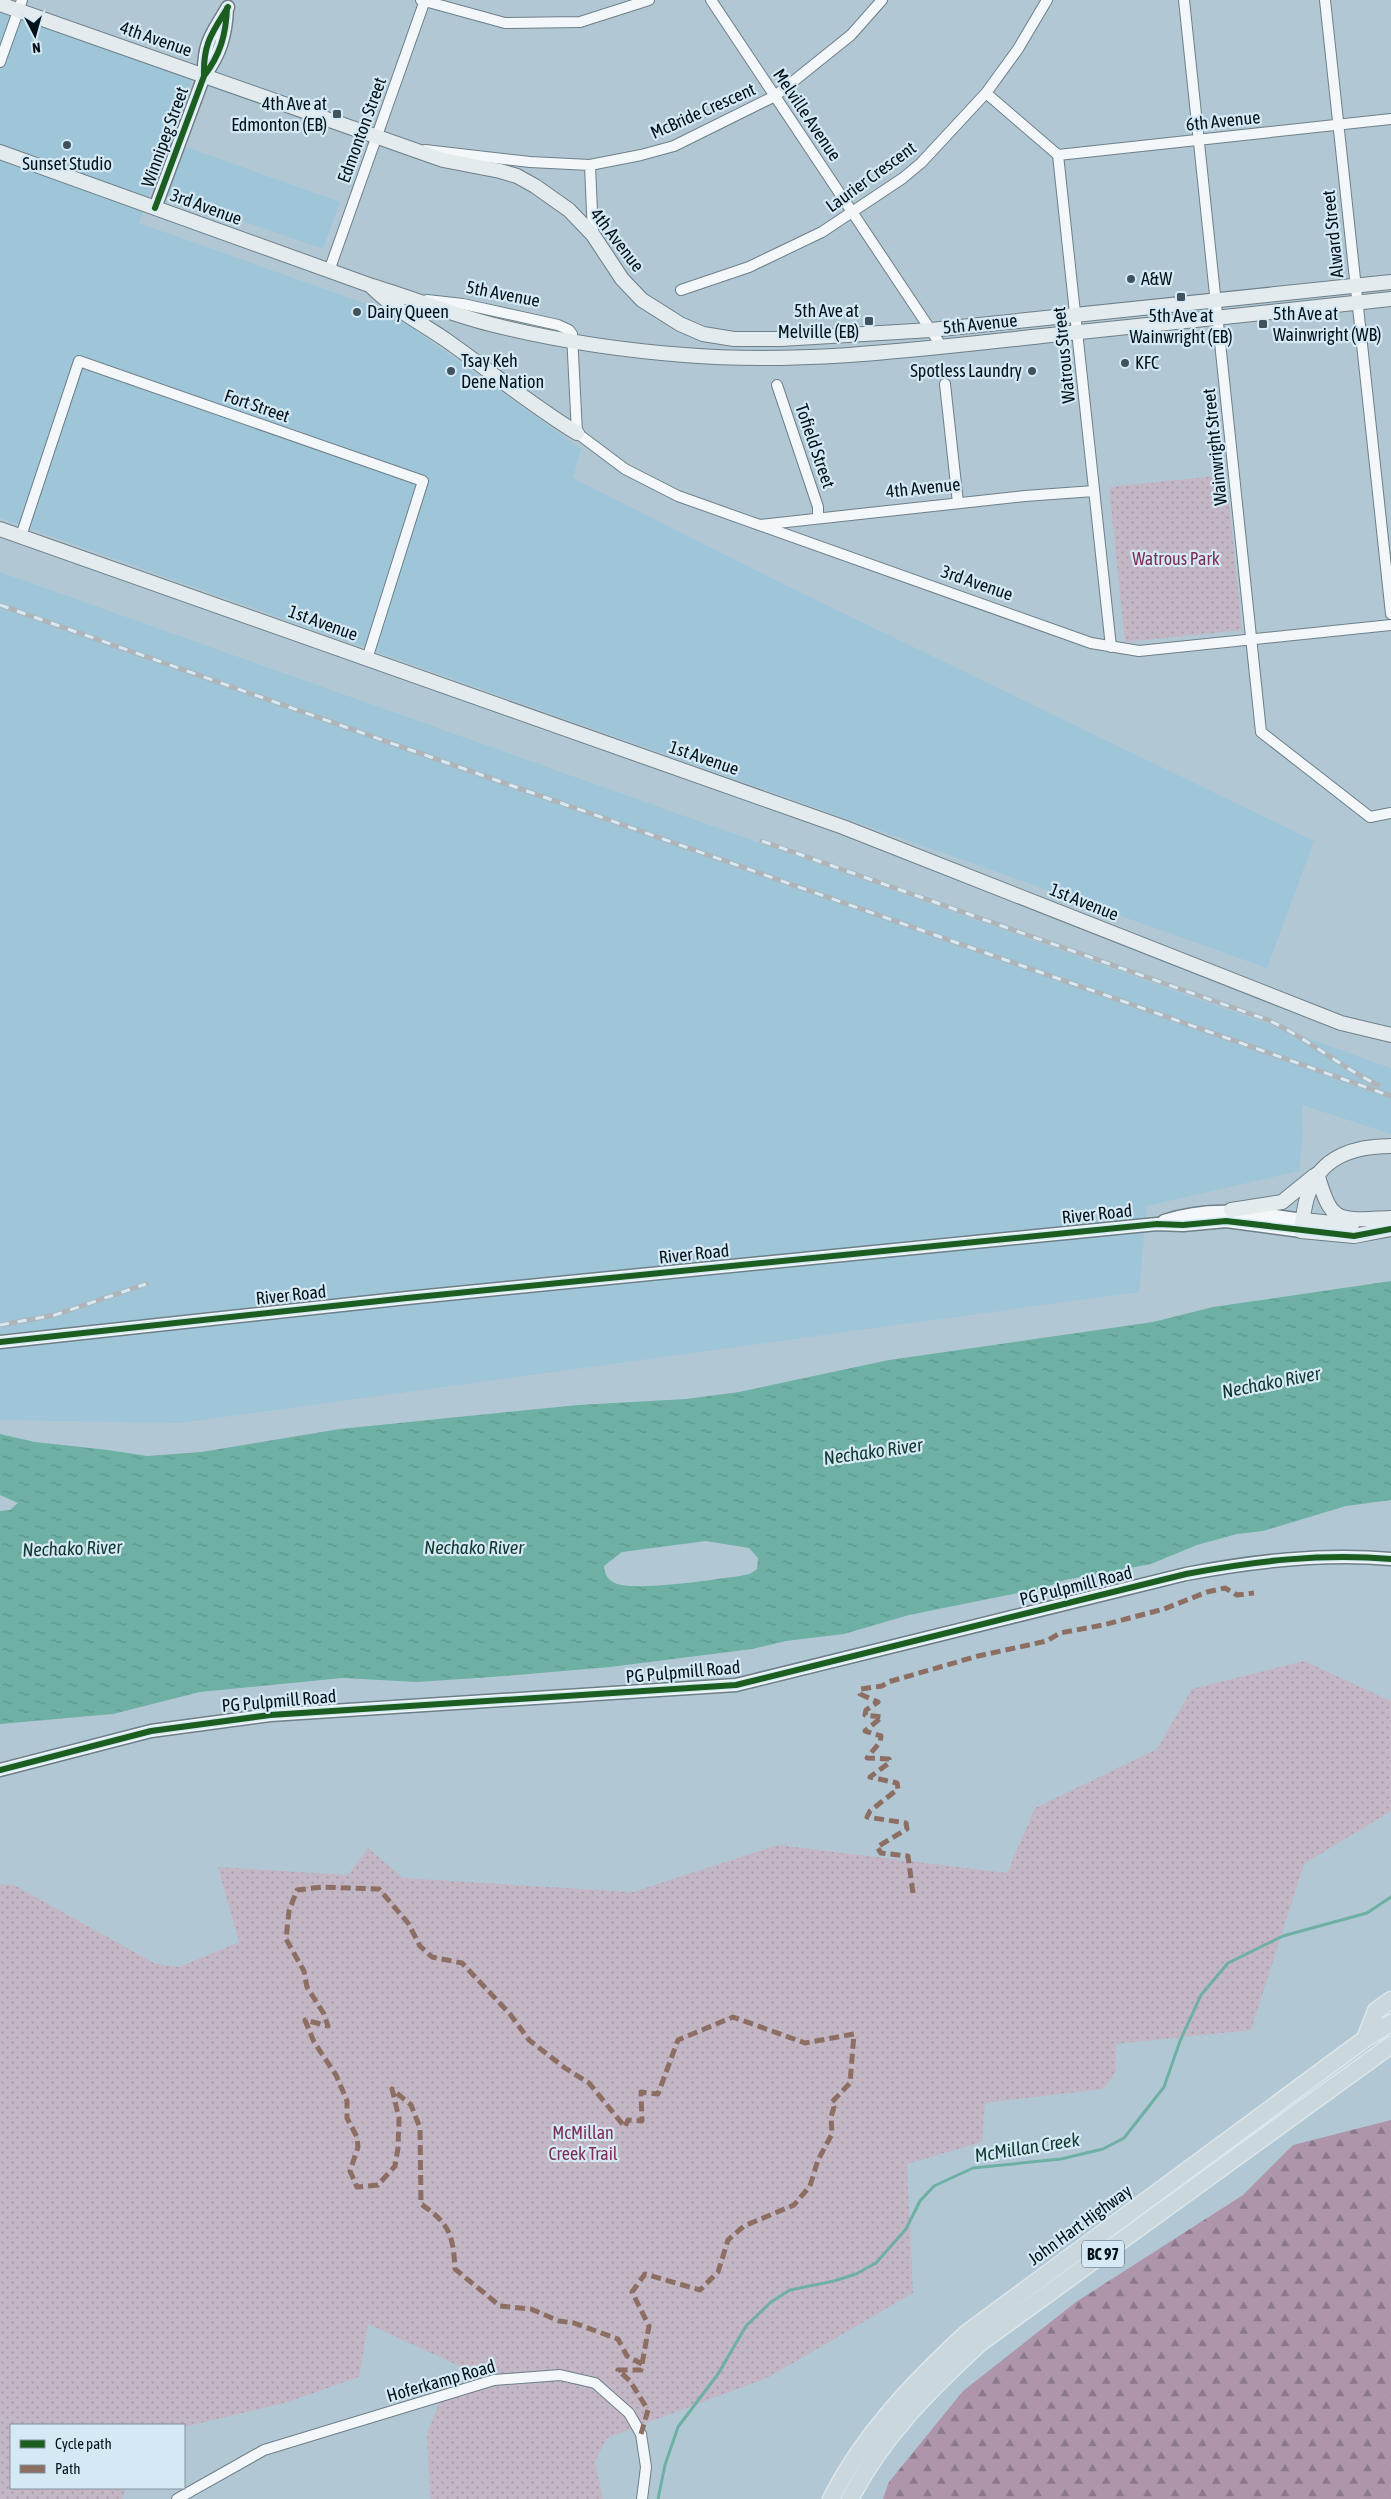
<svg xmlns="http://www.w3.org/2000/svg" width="1391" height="2499" viewBox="0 0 1391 2499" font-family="'Asap Condensed',sans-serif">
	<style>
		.built { fill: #9fc5d9 }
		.green { fill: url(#green-dots) }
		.forest { fill: url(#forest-firs) }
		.water { fill: url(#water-ripples); fill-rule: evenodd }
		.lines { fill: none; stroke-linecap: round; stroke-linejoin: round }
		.stream { stroke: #6eb0a3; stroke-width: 3 }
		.minor-casing { stroke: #6d7f88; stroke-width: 12 }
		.tertiary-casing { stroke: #6d7f88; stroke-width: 15 }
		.secondary-casing { stroke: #6d7f88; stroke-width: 16 }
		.trunk-casing { stroke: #dce6ec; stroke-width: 19 }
		.minor { stroke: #f3f7f9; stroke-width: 10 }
		.tertiary { stroke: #f3f7f9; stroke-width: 12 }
		.secondary { stroke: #e4ebee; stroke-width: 14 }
		.trunk { stroke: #cad8de; stroke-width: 16 }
		.rail-casing { stroke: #aeb4b8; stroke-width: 5 }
		.rail { stroke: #d5e9f5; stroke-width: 3; stroke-dasharray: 9; stroke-linecap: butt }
		.quiet { stroke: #8d6e63; stroke-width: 5; stroke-dasharray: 10 5; stroke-linecap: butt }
		.cycleway-casing { stroke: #d5e9f5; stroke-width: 9 }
		.cycleway { stroke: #1b5e20; stroke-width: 6 }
		.poi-dot { fill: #40525b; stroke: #d5e9f5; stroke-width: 2 }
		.labels { text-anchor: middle; stroke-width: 4.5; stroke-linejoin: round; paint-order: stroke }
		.shield { fill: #d5e9f5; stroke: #42525c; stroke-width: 1 }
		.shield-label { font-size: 16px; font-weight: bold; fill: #03121a }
		.street-label { font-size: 18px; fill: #03121a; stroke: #d5e9f5 }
		.poi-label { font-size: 18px; fill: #03121a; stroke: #d5e9f5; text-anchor: start }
		.park-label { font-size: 18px; fill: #7e2d55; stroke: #d5e9f5 }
		.water-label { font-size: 19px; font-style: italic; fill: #10372d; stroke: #d5e9f5 }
	</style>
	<defs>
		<pattern id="green-dots" width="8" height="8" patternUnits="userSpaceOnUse" patternTransform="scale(1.25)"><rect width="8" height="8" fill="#c3b6c5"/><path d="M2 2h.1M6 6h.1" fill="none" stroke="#a69ba9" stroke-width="1.8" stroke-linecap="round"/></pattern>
		<pattern id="forest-firs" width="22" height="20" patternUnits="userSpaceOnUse" patternTransform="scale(1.25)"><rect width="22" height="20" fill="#ae95aa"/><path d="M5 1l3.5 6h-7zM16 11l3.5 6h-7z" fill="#8b788a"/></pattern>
		<pattern id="water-ripples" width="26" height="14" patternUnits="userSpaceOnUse" patternTransform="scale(1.25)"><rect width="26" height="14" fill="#6eb0a3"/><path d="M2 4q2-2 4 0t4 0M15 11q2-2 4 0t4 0" fill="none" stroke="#5e968c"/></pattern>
	</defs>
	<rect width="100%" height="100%" fill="#b1c8d4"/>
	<path class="built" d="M0 10 193 78 169 141 340 202 323 249 151 189 139 223 391 313 581 449 573 478 773 579 1314 841 1267 968 0 518Z
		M0 572 1391 1068V1134L1302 1105 1303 1132 1299 1171 1147 1206 1139 1292 180 1423 0 1420Z"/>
	<path class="green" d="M1226 475 1242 630 1125 642 1109 487Z
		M1304 1661 1391 1701V1811L1304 1864 1251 2030 1116 2044V2072L1103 2089 985 2103 982 2142 907 2164 913 2293 769 2377 607 2438 595 2462 603 2499H430L427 2433 441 2399 479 2375 368 2324 359 2377 288 2402 184 2427 11 2425V2488H126L122 2499H0V1884L14 1885 156 1964 179 1967 239 1942 218 1867 348 1875 368 1848 403 1878 633 1892 778 1845 1007 1873 1035 1808 1157 1749 1192 1689Z"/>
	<path class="forest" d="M1391 2120V2499H883L889 2482 963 2391 1076 2302 1243 2195 1293 2145Z"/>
	<path class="water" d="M1391 1281V1500L1346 1506 1263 1531 1237 1534 1197 1545 1151 1564 1065 1580 1043 1588 909 1615 844 1634 786 1641 752 1649 610 1667 492 1677 417 1682 342 1678 200 1692 113 1714 0 1724V1511L10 1510 18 1503 0 1495V1434L35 1442 108 1450 147 1456 201 1452 340 1429 578 1405 686 1399 739 1392 889 1360 1153 1322 1213 1307ZM706 1541 749 1548 758 1558 757 1569 750 1574 740 1576C716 1579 630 1593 613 1582 606 1578 605 1573 604 1566L622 1552Z"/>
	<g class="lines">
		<path class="stream" d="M658 2499 665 2465 678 2427 718 2374 746 2326 771 2302 790 2290 834 2281 856 2274 876 2263 906 2229 920 2201 934 2186 973 2168 1061 2159 1103 2149 1124 2138 1164 2087 1180 2041 1201 1995 1228 1963 1283 1936 1367 1913 1391 1897"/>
		<defs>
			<path id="minor" d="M421 0 505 23 580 22 649 0
				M711 0 942 347
				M1184 0 1261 732 1370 817 1391 813
				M1325 0 1391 614
				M0 62 22 0
				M986 93 1058 155 1111 647
				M425 150 530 162 590 165 641 155 674 146 775 96 851 35 882 0
				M1058 155 1391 119
				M590 165 593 235
				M329 271 425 0
				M681 290 749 267 822 232 903 178 921 163 986 93 1018 49 1047 0
				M427 300 463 304 558 325 569 330 572 334 577 433 625 469 678 496 1091 643 1139 651 1391 625
				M945 384 958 503
				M777 385 818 507V517
				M759 525 1025 496 1094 491
				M21 536 79 361 423 481 367 659
				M177 2499 264 2450 494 2380 560 2375 595 2383 629 2413 641 2434 646 2467 642 2499"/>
			<path id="tertiary" d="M204 76C203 43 212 33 228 7
				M155 208 204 76C220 55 226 35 227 8
				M1164 1221C1212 1205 1254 1213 1303 1220
				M0 1342 407 1298 1157 1224 1183 1225 1226 1221 1301 1231
				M0 1770 151 1731 270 1715 736 1685 1186 1574C1254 1561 1322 1553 1391 1559"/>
			<path id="secondary" d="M0 4 443 160 500 171 517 176 535 186 569 210 593 235 622 279 642 300 680 324 703 334 734 339H781L931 330 1391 282
				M0 152 372 286C412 298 450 314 490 324 553 340 619 350 684 355 806 365 930 348 1051 335 1164 323 1278 312 1391 299
				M372 287C394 309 421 323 446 340 490 371 531 405 577 433
				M0 529 843 827 1341 1023 1391 1035
				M1391 1146C1356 1146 1321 1156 1309 1192 1304 1204 1303 1218 1301 1231L1354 1236 1391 1229
				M1317 1174C1321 1185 1325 1203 1333 1211 1344 1224 1375 1218 1391 1218
				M1231 1210 1282 1202 1314 1176
				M1303 1220 1352 1225"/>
			<path id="trunk" d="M1365 2039 1376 2011 1391 2000
				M831 2499C864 2434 914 2382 967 2333L1365 2039 1391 2023
				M850 2499C882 2437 929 2390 980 2343L1391 2045"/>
		</defs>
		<use href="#minor" class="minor-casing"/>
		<use href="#tertiary" class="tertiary-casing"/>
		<use href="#secondary" class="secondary-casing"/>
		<use href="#trunk" class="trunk-casing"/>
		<use href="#minor" class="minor"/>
		<use href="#tertiary" class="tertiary"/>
		<use href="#secondary" class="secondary"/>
		<use href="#trunk" class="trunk"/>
		<defs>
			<path id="rail" d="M0 605 1391 1096
				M762 841 1268 1020C1307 1038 1339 1066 1378 1085
				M0 1325 55 1315 146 1284"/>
		</defs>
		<use href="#rail" class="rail-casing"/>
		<use href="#rail" class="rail"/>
		<path class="quiet" d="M913 1893 908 1856 881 1853 877 1847 907 1829 906 1823 867 1817 870 1811 898 1789 897 1783 870 1777 889 1763V1759L867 1758 880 1742 881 1736 865 1731 882 1717 865 1715 866 1710 878 1702 860 1694 861 1689 882 1686 888 1682 978 1656 1047 1641 1060 1633 1103 1625 1164 1609 1207 1592 1225 1588 1237 1595 1254 1593
			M641 2434 648 2410 630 2381 618 2370H641L642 2364 649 2326 632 2292 645 2274 700 2290 718 2272 728 2240 744 2226 794 2205 810 2186 818 2160 832 2134 831 2117 834 2107 832 2102 850 2083 854 2034 805 2043 733 2017 678 2040 658 2094 641 2092 642 2121 628 2120 625 2127 589 2083 565 2068 529 2040 510 2014 462 1963 432 1957 420 1946 408 1923 379 1889 322 1887 297 1890 289 1911 286 1939 304 1971 307 1987 324 2014 328 2026 305 2020 314 2042 336 2075 347 2101V2118L357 2137 358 2147 350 2171 357 2187 378 2185 395 2166 398 2148 399 2118 392 2089 411 2105 420 2128 421 2204C450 2224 453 2235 455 2269L500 2306 531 2309 559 2321 574 2323 618 2339 627 2356 642 2364"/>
		<defs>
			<path id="cycleway" d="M204 76C203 43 212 33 228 7
				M155 208 204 76C220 55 226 35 227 8
				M0 1342 407 1298 1157 1224 1183 1225 1226 1221 1354 1236 1391 1229
				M0 1770 151 1731 270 1715 736 1685 1186 1574C1254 1561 1322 1553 1391 1559"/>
		</defs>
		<use href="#cycleway" class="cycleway-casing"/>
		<use href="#cycleway" class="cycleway"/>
	</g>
	<g class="poi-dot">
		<rect x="332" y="109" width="10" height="10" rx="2.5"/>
		<circle cx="67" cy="145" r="5"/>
		<circle cx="1131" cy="279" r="5"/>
		<rect x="1176" y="292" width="10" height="10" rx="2.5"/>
		<circle cx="357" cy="312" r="5"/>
		<rect x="864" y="316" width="10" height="10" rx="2.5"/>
		<rect x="1258" y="319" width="10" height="10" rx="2.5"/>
		<circle cx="1125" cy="363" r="5"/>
		<circle cx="451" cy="371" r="5"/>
		<circle cx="1032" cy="371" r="5"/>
	</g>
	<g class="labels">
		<rect class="shield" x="1082" y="2240.5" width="42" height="27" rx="4"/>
		<g class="shield-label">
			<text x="1103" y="2260">BC 97</text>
		</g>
		<g class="street-label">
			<text transform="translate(156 39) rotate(19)" y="6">4th Avenue</text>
			<text transform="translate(703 111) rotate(-24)" y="6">McBride Crescent</text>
			<text transform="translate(807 115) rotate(56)" y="6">Melville Avenue</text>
			<text transform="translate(1223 121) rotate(-6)" y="6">6th Avenue</text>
			<text transform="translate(362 130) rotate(-70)" y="6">Edmonton Street</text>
			<text transform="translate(165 137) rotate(-70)" y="6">Winnipeg Street</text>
			<text transform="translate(871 177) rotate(-36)" y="6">Laurier Crescent</text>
			<text transform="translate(206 207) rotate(20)" y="6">3rd Avenue</text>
			<text transform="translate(1333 234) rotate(-96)" y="6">Alward Street</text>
			<text transform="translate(617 240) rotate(52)" y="6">4th Avenue</text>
			<text transform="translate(503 294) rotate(11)" y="6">5th Avenue</text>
			<text transform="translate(980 324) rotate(-6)" y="6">5th Avenue</text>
			<text transform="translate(1064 355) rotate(-96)" y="6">Watrous Street</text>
			<text transform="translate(257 406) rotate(19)" y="6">Fort Street</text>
			<text transform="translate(815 446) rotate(71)" y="6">Tofield Street</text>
			<text transform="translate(1215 447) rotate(-96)" y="6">Wainwright Street</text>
			<text transform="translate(923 488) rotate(-6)" y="6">4th Avenue</text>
			<text transform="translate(977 583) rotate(19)" y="6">3rd Avenue</text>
			<text transform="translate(323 623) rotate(20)" y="6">1st Avenue</text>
			<text transform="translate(704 758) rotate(19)" y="6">1st Avenue</text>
			<text transform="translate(1084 902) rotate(22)" y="6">1st Avenue</text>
			<text transform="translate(1097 1214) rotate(-6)" y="6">River Road</text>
			<text transform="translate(694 1254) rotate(-6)" y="6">River Road</text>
			<text transform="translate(291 1295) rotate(-6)" y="6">River Road</text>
			<text transform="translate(1076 1586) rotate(-14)" y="6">PG Pulpmill Road</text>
			<text transform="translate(683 1672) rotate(-5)" y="6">PG Pulpmill Road</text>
			<text transform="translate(279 1701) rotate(-5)" y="6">PG Pulpmill Road</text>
			<text transform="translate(1080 2225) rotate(-36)" y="6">John Hart Highway</text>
			<text transform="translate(441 2381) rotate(-16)" y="6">Hoferkamp Road</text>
		</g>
		<g class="poi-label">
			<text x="327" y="110" text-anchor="end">4th Ave at<tspan x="327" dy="21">Edmonton (EB)</tspan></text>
			<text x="67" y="170" text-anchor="middle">Sunset Studio</text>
			<text x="1141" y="285">A&amp;W</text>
			<text x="859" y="317" text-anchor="end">5th Ave at<tspan x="859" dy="21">Melville (EB)</tspan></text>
			<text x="367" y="318">Dairy Queen</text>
			<text x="1273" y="320">5th Ave at<tspan x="1273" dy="21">Wainwright (WB)</tspan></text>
			<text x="1181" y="322" text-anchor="middle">5th Ave at<tspan x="1181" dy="21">Wainwright (EB)</tspan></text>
			<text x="461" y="367">Tsay Keh<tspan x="461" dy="21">Dene Nation</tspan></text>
			<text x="1135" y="369">KFC</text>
			<text x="1022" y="377" text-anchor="end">Spotless Laundry</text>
		</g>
		<g class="park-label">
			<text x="1176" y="565">Watrous Park</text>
			<text x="583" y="2139">McMillan<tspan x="583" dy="21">Creek Trail</tspan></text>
		</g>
		<g class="water-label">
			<text transform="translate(1271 1382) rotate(-11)" y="7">Nechako River</text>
			<text transform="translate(873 1451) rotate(-8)" y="7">Nechako River</text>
			<text x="474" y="1554">Nechako River</text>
			<text transform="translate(72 1548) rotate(-2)" y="7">Nechako River</text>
			<text transform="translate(1027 2147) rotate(-9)" y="7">McMillan Creek</text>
		</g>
	</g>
	<rect x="10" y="2424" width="175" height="65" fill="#d5e9f5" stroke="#81939d"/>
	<rect x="20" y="2440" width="25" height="8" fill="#1b5e20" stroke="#81939d"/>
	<text x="55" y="2449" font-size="15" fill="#03121a">Cycle path</text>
	<rect x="20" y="2465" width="25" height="8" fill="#8d6e63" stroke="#81939d"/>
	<text x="55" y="2474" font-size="15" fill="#03121a">Path</text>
	<g transform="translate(35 35) rotate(174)" stroke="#d5e9f5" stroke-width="4" paint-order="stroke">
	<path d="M0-4L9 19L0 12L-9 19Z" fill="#03121a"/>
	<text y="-8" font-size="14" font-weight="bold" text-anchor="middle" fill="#03121a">N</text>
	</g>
</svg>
